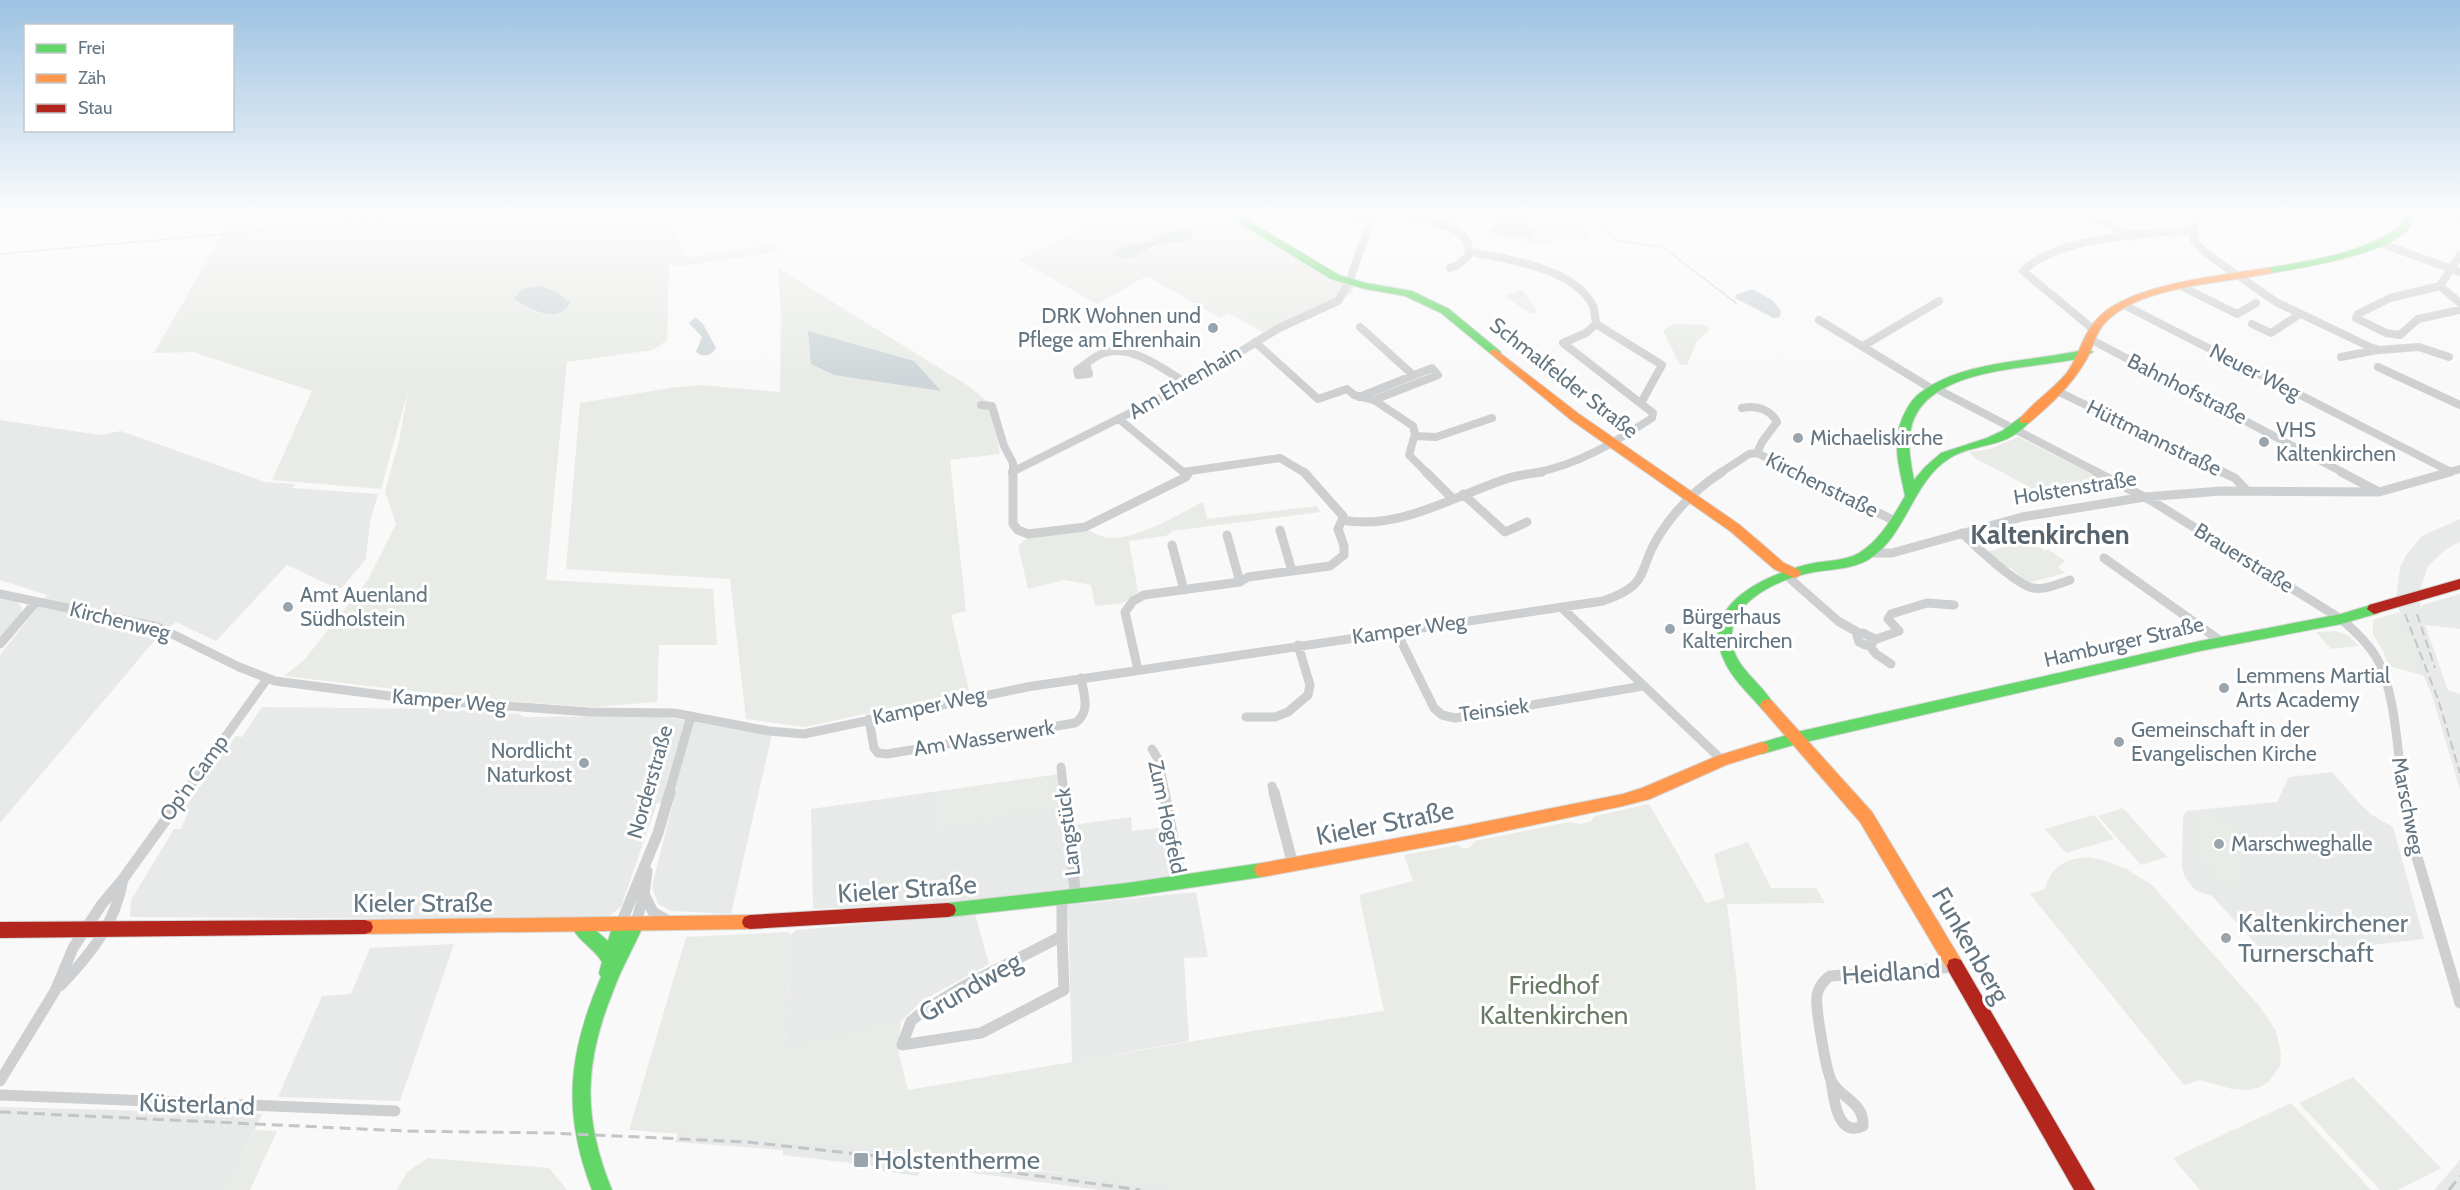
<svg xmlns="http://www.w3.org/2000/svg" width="2460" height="1190" viewBox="0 0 2460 1190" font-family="Cabin,sans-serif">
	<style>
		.built { fill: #e8e9e9 }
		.green { fill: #e8ebe6; fill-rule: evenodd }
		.water { fill: #ced6d9 }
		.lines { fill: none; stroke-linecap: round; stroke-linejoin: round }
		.stream { stroke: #ced6d9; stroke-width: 1.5 }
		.fast-casing { stroke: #d5d6d7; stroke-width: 2 }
		.slow-casing { stroke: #d5d6d7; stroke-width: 2 }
		.jam-casing { stroke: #d5d6d7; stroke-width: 2 }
		.street-far2 { stroke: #cecfd0; stroke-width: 8 }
		.street-far1 { stroke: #cecfd0; stroke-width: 9 }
		.street { stroke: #cecfd0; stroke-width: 11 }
		.fast { fill: #63d668; fill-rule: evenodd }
		.slow { fill: #ff974d; fill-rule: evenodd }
		.jam { fill: #b3261e; fill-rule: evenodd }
		.rail-far1 { stroke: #c3c5c6; stroke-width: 2; stroke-dasharray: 9 4.5; stroke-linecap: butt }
		.rail { stroke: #c3c5c6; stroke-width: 3; stroke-dasharray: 11 6; stroke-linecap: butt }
		.poi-dot { fill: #99a4ac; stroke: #fff; stroke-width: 2 }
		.labels { text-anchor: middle; stroke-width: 6; stroke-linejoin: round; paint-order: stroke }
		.poi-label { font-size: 21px; fill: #657683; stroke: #fff; text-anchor: start }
		.street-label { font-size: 21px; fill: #657683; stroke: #fff }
		.near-street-label { font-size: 26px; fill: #657683; stroke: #fff }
		.near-poi-label { font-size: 26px; fill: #657683; stroke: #fff; text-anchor: start }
		.near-park-label { font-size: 26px; fill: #687a64; stroke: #fff }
		.district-label { font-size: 27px; font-weight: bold; fill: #57646e; stroke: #fff }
	</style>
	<rect width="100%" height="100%" fill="#f9f9f9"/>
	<path class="built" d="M0 420 100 435 121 431 265 482 295 484 292 488 378 494 370 521 366 559 340 590 287 565 216 641 176 622 156 639 0 823V655L47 595 0 580Z
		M2460 519V542L2446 549 2428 566 2418 596 2421 608 2423 605 2460 594V629L2425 625 2448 690 2460 694V790L2432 695 2405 633 2396 598 2400 568 2406 555 2422 536Z
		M0 599 17 602 22 608 20 615 0 641Z
		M262 707 437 709 519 714 524 717 657 716 772 734 731 914 671 911 658 904 652 886 673 803H657L621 907 609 916 434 919 130 917 131 900 174 829H181L189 810 184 809 236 736 242 737Z
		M2332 772 2361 805 2372 815 2393 827 2424 939 2268 957 2212 896 2195 890 2185 877 2182 868 2183 816 2187 811 2277 802 2289 777Z
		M1060 774 1072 825 1131 817 1132 831 1166 827 1177 878 995 901 813 909 811 809Z
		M1196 892 1208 957 1184 958 1189 1041 1072 1062 1068 905Z
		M975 914 989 964 923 1000 901 1021 786 1049 791 935 796 930Z
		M454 944 400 1101 278 1097 322 996 351 994 370 948Z
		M0 1107 262 1114 227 1190H0Z
		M678 1133 855 1146 1180 1190H1099L921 1166 918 1176 882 1171 883 1167 783 1155V1150L675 1142Z
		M2460 1159V1190H2434L2456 1165Z"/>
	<path class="green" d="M233 215H673L677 240 686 258 776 244 778 252 680 266 669 264 667 340 653 350 567 362 546 580 713 589 717 645H659L657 702 594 707 479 699 284 676 305 659 367 581 396 524 385 491 399 441 409 387 381 489 272 480 312 391 193 352 154 353Z
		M1109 215H1227L1354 286 1352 293 1342 300 1263 332 1229 313 1220 318 1147 276 1097 304 1019 260Z
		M1594 215 1582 220 1590 240 1566 238 1546 244 1500 238V236L1516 234 1521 237 1528 228 1530 217 1532 216Z
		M778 268 970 387 990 404 1000 454 950 460 966 611 951 615 969 691 805 727 746 719 730 579 566 569 580 403 670 388 700 385 780 392 781 316ZM914 361 939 391 897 383Z
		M1522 290 1538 312 1531 314 1504 296Z
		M1672 324 1707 325 1709 330 1697 341 1687 365H1680L1663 331Z
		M2018 437 2111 483 2117 489H2110L2105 484 2093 479 2094 482 2084 479 2080 485 2086 493 2082 494 2076 490 2054 494 2047 501 2031 496 2033 489 1975 458 1969 452 1990 449Z
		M1203 502 1207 519 1317 506 1320 512 1172 531 1166 536 1129 541 1138 592 1123 603 1095 606 1091 585 1064 580 1028 589 1018 546 1027 538 1091 531C1119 553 1174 516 1203 502Z
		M2022 535 2045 551 2048 549 2065 561 2058 567 2065 573 2028 583 2011 568 1998 564 1986 552 2015 544 2010 538Z
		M2399 612 2425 676 2389 666 2383 651 2373 634V620Z
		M2335 631 2348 635 2359 646 2331 649 2316 632Z
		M1052 776 1057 809 994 816 993 826 984 821 945 828 937 835V792Z
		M1649 804 1706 903 1725 898 1714 854 1748 842 1771 888H1816L1825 903 1727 904 1736 975 1742 1053 1756 1190H1180L1095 1179 953 1155 629 1130 686 937 789 932 791 935 786 1048 901 1021 898 1050 908 1090 1259 1030 1384 1011 1359 895 1413 881 1404 855 1458 845 1463 849 1469 848 1475 841 1569 822 1581 824 1590 822 1595 816Z
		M2123 808 2167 857 2141 865 2098 816Z
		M2194 813 2237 823 2247 875H2242L2244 887 2212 879 2210 864 2199 861Z
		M2094 815 2114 839 2066 853 2045 829Z
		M2088 857 2103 860 2126 869 2152 885 2260 1007 2276 1031 2281 1053 2280 1066 2269 1081 2260 1087 2248 1090 2232 1089 2200 1080 2184 1085 2030 894 2045 889C2051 866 2065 859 2088 857Z
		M2353 1077 2441 1168 2398 1190H2380L2299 1103Z
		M2291 1103 2371 1190H2200L2173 1158Z
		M255 1130 277 1131 250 1190H227Z
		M428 1158 549 1168 567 1190H397L407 1172Z"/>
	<path class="water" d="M1506 215H1534L1530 217 1528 228 1535 230 1532 238C1521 235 1497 238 1491 232L1499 219Z
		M1183 228 1191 231 1194 237C1182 245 1164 240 1151 247 1143 251 1138 256 1129 258 1122 259 1116 258 1110 254L1125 245 1155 241 1161 235Z
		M541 286 557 292 570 303C557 326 530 308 514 299L522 289Z
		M1752 289 1772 300 1781 310 1780 317 1774 318 1735 298 1736 295Z
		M695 317 703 324 716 348C711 356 703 358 696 352L702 337 689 323Z
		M808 331 914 361 941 391 834 375 811 364Z"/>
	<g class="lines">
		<path class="stream" d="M1597 215 1613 238 1618 241 1663 247
			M221 234 231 215
			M1665 249 1736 303
			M0 254 439 215"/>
		<defs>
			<path id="fast" d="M1226 215H1239L1339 275 1366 283 1412 291 1449 309 1501 352 1499 354H1491L1441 313 1405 296 1365 289 1331 279Z
				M2404 215H2414C2413 220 2412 225 2409 228 2388 255 2300 268 2267 274L2262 271 2267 268C2312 260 2363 254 2400 226Z
				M2087 349 2093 352 2081 358C2031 370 1924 366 1911 429 1907 446 1911 464 1914 480L1925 467 1941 453 1987 438 2002 431 2021 417H2029L2031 420C2007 450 1976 442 1950 458 1912 481 1907 536 1868 560 1852 569 1833 569 1815 572 1785 577 1735 597 1732 633 1729 666 1761 680 1774 705L1772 709H1762C1748 693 1731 678 1723 658 1700 604 1764 576 1805 565 1822 560 1843 562 1859 553 1880 540 1893 517 1905 496 1901 474 1893 450 1899 428 1902 416 1910 400 1920 393 1964 359 2036 362 2087 349Z
				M2374 604 2381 609 2379 613 2341 624 2200 651 1797 744 1762 754 1757 752 1755 748 1757 744 1797 732 2200 641 2341 614Z
				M1262 863 1268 865 1270 870 1268 875 1262 877 1127 897 948 917 942 915 940 910 942 905 948 903 1127 883Z
				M620 919 626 921 628 924 629 921 635 919 641 921 643 926C634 947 622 967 614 989 584 1062 582 1117 612 1190H592C562 1112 568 1054 601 977L599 973 602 962C594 948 578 941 572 927L574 922 580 920 586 922 608 941 614 921Z"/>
			<path id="slow" d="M2267 268 2271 269V273C2222 284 2142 285 2106 322 2095 332 2093 350 2085 362 2071 386 2050 405 2029 423H2021L2019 420C2032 403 2051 391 2065 375 2079 358 2082 334 2097 319 2128 284 2222 275 2267 268Z
				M1495 349 1579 414 1740 525 1784 563 1799 570 1801 573 1799 576 1794 578 1774 569 1730 531 1571 420 1491 354 1489 352Z
				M1767 699 1772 701 1872 812 1961 960 1963 966 1961 972 1955 974 1949 972 1860 822 1762 709 1760 705 1762 701Z
				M1762 742 1767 744 1769 748 1767 752 1726 765 1650 799 1623 806 1458 841 1262 877 1256 875 1254 870 1256 865 1262 863 1458 827 1623 794 1642 788 1717 756Z
				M750 915 756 917 758 922 756 927 750 929 365 934 359 932 357 927 359 922 365 920Z"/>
			<path id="jam" d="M2460 579V589L2374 614 2367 609 2369 605Z
				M948 903 954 905 956 910 954 915 948 917 750 929 744 927 742 922 744 917 750 915Z
				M365 920 371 922 373 927 371 932 365 934 0 938V922Z
				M1955 958 1961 960 2095 1190H2074L1949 972 1947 966 1949 960Z"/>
		</defs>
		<use href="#fast" class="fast-casing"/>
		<use href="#slow" class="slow-casing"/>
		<use href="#jam" class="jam-casing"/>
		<path class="street-far2" d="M1341 215 1371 221
			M1403 215C1423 220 1477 226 1468 256L1458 265 1450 268
			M2016 215V218
			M2088 215 2132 237
			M2194 215V241L2207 254 2276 302 2370 347 2379 350 2419 347 2449 357
			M2458 215 2460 221
			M1446 226 1458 215
			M2377 242 2460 272
			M1471 252C1507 259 1575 268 1593 306 1595 311 1595 318 1596 324L1586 333 1563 343 1653 413 1652 418C1615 442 1578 465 1534 473
			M2460 255 2440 286 2460 303
			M2440 286 2390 298 2358 314 2356 318 2386 333 2400 335 2418 319 2460 310
			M2183 287 2237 314 2256 303
			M2124 305 2451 472
			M1819 320 1932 389
			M1596 324 1662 365 1641 403
			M2252 324 2271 333 2300 314
			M1360 327 1413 375
			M2093 329 2023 271C2054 241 2120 236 2161 232 2172 231 2183 232 2194 231
			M2090 339 2344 473
			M1255 342 1318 399 1347 389 1354 395 1374 400 1413 426 1415 434 1409 455 1427 473
			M1863 346 1939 301
			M2341 357 2377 350
			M1086 364 1089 374 1078 375 1077 370C1085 365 1092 358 1101 354 1131 342 1164 370 1188 384
			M2378 367 2460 405
			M1935 388 2099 473
			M2057 391 2226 473
			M1359 397 1432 368 1438 375 1374 400
			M981 405 992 406 1004 446 1013 463V473
			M1742 408C1756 405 1770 409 1777 422L1762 442 1757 453
			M1119 419 1183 472 1280 458 1305 473
			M1415 436 1436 437 1492 418
			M1012 472 1188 384 1279 328 1338 301 1349 282 1373 215
			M1188 473 1189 471
			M1720 473 1749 454 1757 453 1798 473
			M2445 473 2460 469"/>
		<path class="street-far1" d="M1013 472V524L1018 530 1028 534 1085 527 1186 477 1189 472
			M1304 472 1343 516 1342 520
			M1426 472 1452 498
			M1795 472 1895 521
			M2096 472 2152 501 2341 619C2354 630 2367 642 2376 657 2395 688 2398 755 2403 793
			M2222 472 2235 478 2247 491
			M2341 472 2379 492
			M1463 494 1505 532 1527 522
			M1342 520C1398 531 1454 496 1506 479 1517 475 1530 474 1542 472
			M1280 530 1292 571
			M1962 533C1974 545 2018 586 2033 588 2045 590 2058 584 2070 580
			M1227 535 1240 582
			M1172 545 1184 590
			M1868 553H1892L2022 517 2145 497 2221 491 2379 492 2450 472
			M2104 558 2222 642
			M1787 576 1838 621 1859 633
			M0 594 158 627 239 667 275 681 413 699 589 712 674 713 769 731 804 734 1027 687 1603 601C1653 584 1636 570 1660 534 1676 509 1697 488 1722 472
			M1562 608 1722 760
			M1396 631 1434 708 1442 715 1455 718 1643 686
			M1863 633 1873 638 1872 644 1865 645 1859 642 1857 636Z
			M1874 640 1899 631 1888 619 1891 614 1927 603 1954 605
			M0 644 36 602
			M1869 645 1876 654 1891 664
			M1138 670 1125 612 1133 601 1144 595 1240 582 1248 577 1330 566 1344 555V546L1338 529 1342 520
			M1246 717H1275L1288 712 1308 695 1310 685 1298 645
			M869 719 874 748 878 753 887 754 1075 723C1091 712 1084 695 1081 678
			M1152 749 1158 759 1165 793
			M1061 767 1064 793
			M1272 786 1274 793
			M185 793 267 679
			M669 793 691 716"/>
		<path class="street" d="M1064 792 1076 898
			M1164 792 1182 884
			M1274 792 1293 865
			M2403 792 2409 830 2460 1003
			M644 894 653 912 670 922
			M1062 899V936
			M620 926 658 833 670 792
			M635 926 644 894 647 871
			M1062 936 1064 990 981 1033 902 1045 911 1021 925 1010 962 987Z
			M60 986C90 955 116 923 123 879
			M0 1081 55 991 73 948 102 904 123 879 186 792
			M1831 1081C1834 1099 1837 1138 1863 1126 1864 1102 1843 1100 1832 1082 1826 1072 1815 1006 1817 995 1819 986 1823 981 1830 976L1956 967
			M0 1095 395 1111"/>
		<use href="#fast" class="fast"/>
		<use href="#slow" class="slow"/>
		<use href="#jam" class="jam"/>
		<path class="rail-far1" d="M2405 614 2438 699 2460 773
			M2417 614 2435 668"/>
		<path class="rail" d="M0 1112 405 1131 552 1133 747 1142 951 1164 1140 1190
			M2449 1190 2460 1176"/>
	</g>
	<linearGradient id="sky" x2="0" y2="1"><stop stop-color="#9dc2e2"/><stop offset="0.56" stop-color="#fcfcfc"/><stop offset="1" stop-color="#fcfcfc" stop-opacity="0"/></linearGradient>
	<rect width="2460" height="382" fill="url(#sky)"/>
	<g class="poi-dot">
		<circle cx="1213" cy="328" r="6"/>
		<circle cx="1798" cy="438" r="6"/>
		<circle cx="2264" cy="442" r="6"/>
		<circle cx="288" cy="607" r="6"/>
		<circle cx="1670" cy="629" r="6"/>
		<circle cx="2224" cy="688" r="6"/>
		<circle cx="2119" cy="742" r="6"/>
		<circle cx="584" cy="763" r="6"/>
		<circle cx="2219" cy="844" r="6"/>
		<circle cx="2226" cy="938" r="6"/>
		<rect x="853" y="1152" width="16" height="16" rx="3"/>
	</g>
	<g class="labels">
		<g class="poi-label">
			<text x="1201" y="323" text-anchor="end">DRK Wohnen und<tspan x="1201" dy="24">Pflege am Ehrenhain</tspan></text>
			<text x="2276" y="437">VHS<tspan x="2276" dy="24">Kaltenkirchen</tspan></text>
			<text x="1810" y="445">Michaeliskirche</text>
			<text x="300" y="602">Amt Auenland<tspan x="300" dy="24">Südholstein</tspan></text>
			<text x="1682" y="624">Bürgerhaus<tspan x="1682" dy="24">Kaltenirchen</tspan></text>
			<text x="2236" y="683">Lemmens Martial<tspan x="2236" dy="24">Arts Academy</tspan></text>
			<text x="2131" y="737">Gemeinschaft in der<tspan x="2131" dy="24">Evangelischen Kirche</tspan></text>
			<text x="572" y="758" text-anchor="end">Nordlicht<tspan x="572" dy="24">Naturkost</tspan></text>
			<text x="2231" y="851">Marschweghalle</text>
		</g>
		<g class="street-label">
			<text transform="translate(2255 372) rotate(27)" y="7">Neuer Weg</text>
			<text transform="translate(1564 378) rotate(38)" y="7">Schmalfelder Straße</text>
			<text transform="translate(1185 382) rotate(-30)" y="7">Am Ehrenhain</text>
			<text transform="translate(2187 389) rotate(27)" y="7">Bahnhofstraße</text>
			<text transform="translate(2154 438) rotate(26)" y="7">Hüttmannstraße</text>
			<text transform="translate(1822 485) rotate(26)" y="7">Kirchenstraße</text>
			<text transform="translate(2075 488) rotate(-9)" y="7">Holstenstraße</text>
			<text transform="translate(2244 558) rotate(32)" y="7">Brauerstraße</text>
			<text transform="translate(120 621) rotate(14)" y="7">Kirchenweg</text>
			<text transform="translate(1409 629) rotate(-8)" y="7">Kamper Weg</text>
			<text transform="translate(2124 642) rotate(-13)" y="7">Hamburger Straße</text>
			<text transform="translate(449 701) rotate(5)" y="7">Kamper Weg</text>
			<text transform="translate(929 706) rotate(-12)" y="7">Kamper Weg</text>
			<text transform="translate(1494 710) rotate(-8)" y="7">Teinsiek</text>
			<text transform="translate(984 738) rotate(-9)" y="7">Am Wasserwerk</text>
			<text transform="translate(194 778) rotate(-54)" y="7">Op'n Camp</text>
			<text transform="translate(650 782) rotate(-74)" y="7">Norderstraße</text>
			<text transform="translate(2408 806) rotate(79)" y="7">Marschweg</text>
			<text transform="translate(1167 817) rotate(78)" y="7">Zum Hogfeld</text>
			<text transform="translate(1068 832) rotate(-97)" y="7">Langstück</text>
		</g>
		<g class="near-street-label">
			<text transform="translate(1385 823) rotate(-11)" y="9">Kieler Straße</text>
			<text transform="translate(907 889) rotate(-4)" y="9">Kieler Straße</text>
			<text x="423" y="912">Kieler Straße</text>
			<text transform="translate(1971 945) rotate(60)" y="9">Funkenberg</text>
			<text transform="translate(1891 972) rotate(-4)" y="9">Heidland</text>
			<text transform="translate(970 987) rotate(-30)" y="9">Grundweg</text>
			<text transform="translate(197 1104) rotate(2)" y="9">Küsterland</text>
		</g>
		<g class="near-poi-label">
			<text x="2238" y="932">Kaltenkirchener<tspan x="2238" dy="30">Turnerschaft</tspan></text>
			<text x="874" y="1169">Holstentherme</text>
		</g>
		<g class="near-park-label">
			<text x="1554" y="994">Friedhof<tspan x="1554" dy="30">Kaltenkirchen</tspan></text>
		</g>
		<g class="district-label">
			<text x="2050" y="544">Kaltenkirchen</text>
		</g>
	</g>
	<rect x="24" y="24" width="210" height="108" fill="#ffffff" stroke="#c1c8cd" stroke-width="1.5"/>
	<rect x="36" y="44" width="30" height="9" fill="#63d668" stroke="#c1c8cd" stroke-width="1.5"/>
	<text x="78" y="54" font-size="18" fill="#657683">Frei</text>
	<rect x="36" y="74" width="30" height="9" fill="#ff974d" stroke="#c1c8cd" stroke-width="1.5"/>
	<text x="78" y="84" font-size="18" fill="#657683">Zäh</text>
	<rect x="36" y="104" width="30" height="9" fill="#b3261e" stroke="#c1c8cd" stroke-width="1.5"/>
	<text x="78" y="114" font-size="18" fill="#657683">Stau</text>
</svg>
